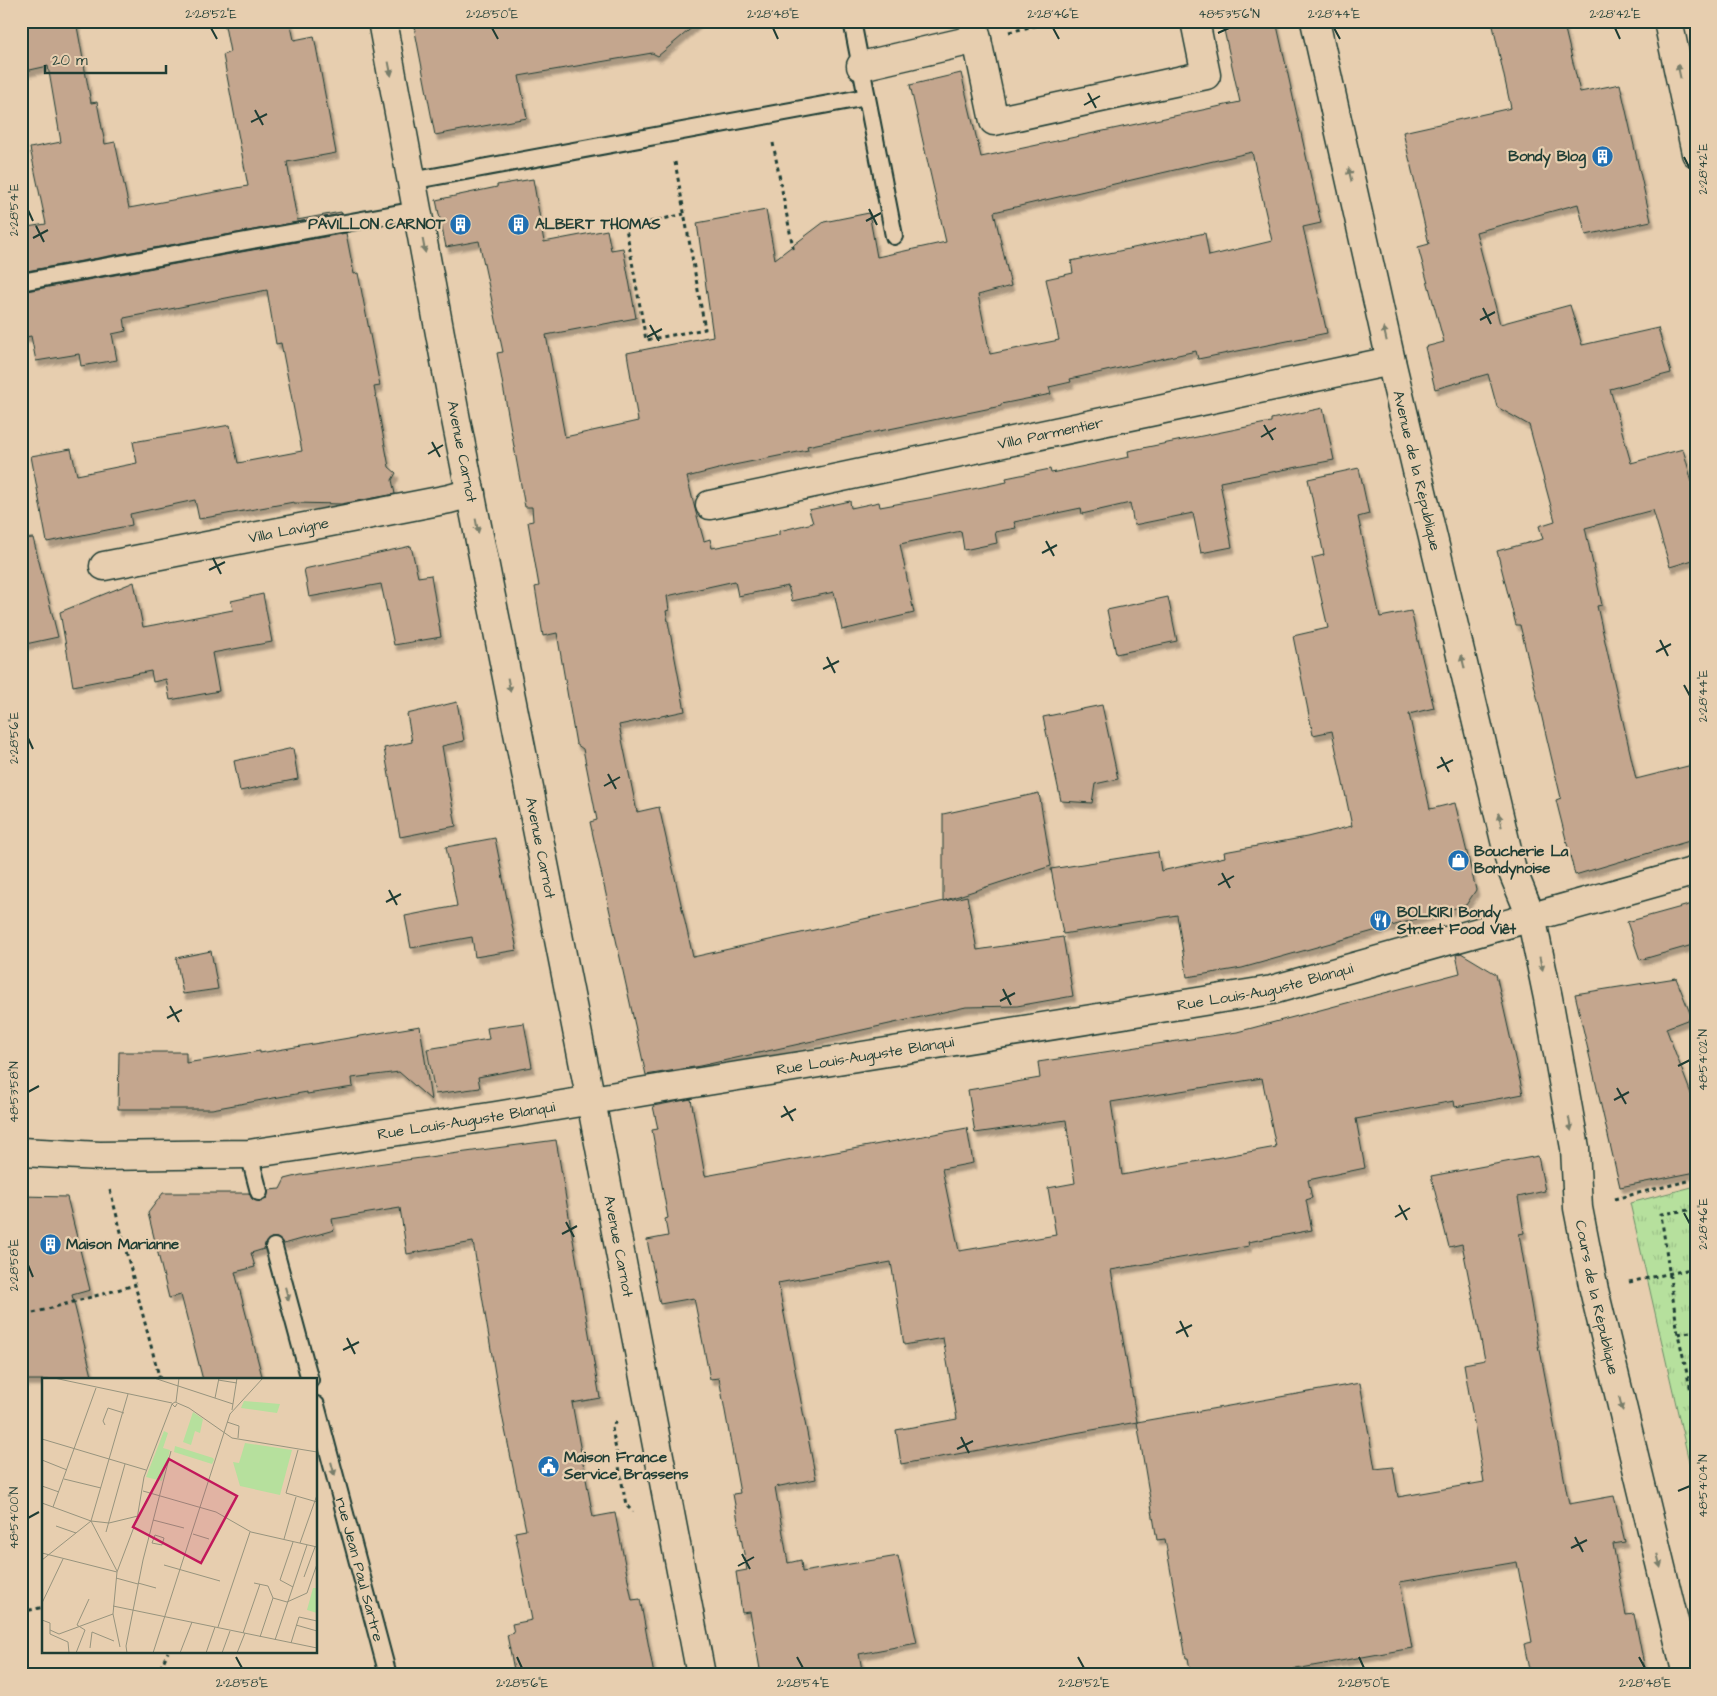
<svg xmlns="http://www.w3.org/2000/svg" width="1717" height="1696" viewBox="0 0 1717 1696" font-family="'Architects Daughter',sans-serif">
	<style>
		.park { fill: url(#park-tufts); stroke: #6a8e68 }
		.building { fill: #c4a68e; stroke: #1f3d34; fill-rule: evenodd; filter: url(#shadow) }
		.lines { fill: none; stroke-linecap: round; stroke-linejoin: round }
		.lane-casing { stroke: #1f3d34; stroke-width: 20 }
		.street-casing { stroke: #1f3d34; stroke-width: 31 }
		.secondary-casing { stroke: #1f3d34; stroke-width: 31 }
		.path { stroke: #1f3d34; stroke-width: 3; stroke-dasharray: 4 4; stroke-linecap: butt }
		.lane { stroke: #e7ceaf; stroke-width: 16 }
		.street { stroke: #e7ceaf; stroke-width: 28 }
		.secondary { stroke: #e7ceaf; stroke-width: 28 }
		.oneway { fill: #797e6b }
		.ticks { fill: none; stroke: #1f3d34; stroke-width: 2 }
		.labels { text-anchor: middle; stroke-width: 4.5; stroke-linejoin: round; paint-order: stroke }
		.poi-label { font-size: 15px; font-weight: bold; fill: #1f3d34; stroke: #e7ceaf; text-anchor: start }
		.street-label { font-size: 15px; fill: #1f3d34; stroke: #e7ceaf }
		.inset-road { fill: none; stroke: #97947e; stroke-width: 1 }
		.view { fill: #c2185b; fill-opacity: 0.15; stroke: #c2185b; stroke-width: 2.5 }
		.inset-edge { fill: none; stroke: #1f3d34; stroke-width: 2.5 }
		.neatline { fill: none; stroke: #1f3d34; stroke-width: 2 }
		.ticks-label { font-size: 12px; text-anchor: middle; fill: #1f3d34 }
	</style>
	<defs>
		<pattern id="park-tufts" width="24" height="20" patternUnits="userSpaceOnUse" patternTransform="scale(1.25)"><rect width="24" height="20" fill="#b6e09d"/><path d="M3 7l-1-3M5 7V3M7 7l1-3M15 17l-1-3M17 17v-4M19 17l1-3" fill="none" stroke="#9cc188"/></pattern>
		<filter id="shadow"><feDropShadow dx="3" dy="5.5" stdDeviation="1" flood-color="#0004"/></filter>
	</defs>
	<rect width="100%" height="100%" fill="#e7ceaf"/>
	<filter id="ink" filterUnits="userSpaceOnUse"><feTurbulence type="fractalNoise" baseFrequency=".02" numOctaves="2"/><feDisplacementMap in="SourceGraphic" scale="10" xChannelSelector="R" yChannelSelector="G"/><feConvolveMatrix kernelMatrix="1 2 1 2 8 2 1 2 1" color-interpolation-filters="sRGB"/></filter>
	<g filter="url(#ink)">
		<path class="park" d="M1696 1186V1492L1630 1203Z"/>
		<path class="building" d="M21 21H76L91 103 97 102 105 144 115 142 129 208 248 186 223 55 230 52 224 21H290L294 40 314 36 336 153 287 162 297 220 341 212 342 214 21 272V228L46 224 30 148 61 142 48 66 21 72Z
			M413 21H700L658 56 652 53 519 76 527 118 435 135Z
			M1222 21H1276L1321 223 1303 227 1327 333 1198 359 1196 351 1070 379 1071 382 1049 387 1051 394 1001 404V406L807 446 808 450 734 465 687 477 695 509 704 541 710 539 712 548 779 535V531L813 523 809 510 850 501 851 508 879 502 880 507 929 498 1007 482 1006 478 1050 469 1051 473 1129 457 1128 451 1271 422V419L1323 408 1334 460 1220 482 1232 547 1201 553 1193 513 1134 525 1130 503 1082 514 1081 508 1014 522 1016 528 995 532 997 543 964 550 961 531 900 544 914 613 842 630 834 592 792 601 788 586 738 596 735 581 667 596 669 610 666 611 685 711 619 725 637 812 659 807 693 957 967 896 977 950 1063 937 1073 996 1017 1006 966 1007 700 1066 646 1075 590 822 597 820 583 749 576 744 557 633 543 636 535 587 539 586 528 522 533 521 532 507H525L497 353 503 352 479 241 446 247 436 200 497 187V185L533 179 544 242 607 230 611 250 623 248 636 318 546 335 565 437 638 421 627 353 713 336 697 223 766 210 775 259 824 222 869 213 877 257 946 242 910 85 961 73 981 157 1240 102ZM1252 152 1272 241 1209 256 1205 233 1071 261 1073 273 1046 279 1059 340 990 354 978 295 1011 286 994 212Z
			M1492 21H1563L1580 92 1620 84 1651 221 1586 235 1578 204 1476 232 1500 324 1570 305 1582 345 1658 328 1671 373 1610 389 1631 463 1683 449 1696 497V559L1670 567 1653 510 1585 528 1602 605 1597 606 1636 779 1696 764V839L1575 875 1556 800 1561 798 1520 625H1516L1497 551 1543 539 1539 526 1555 521 1529 425 1497 407 1488 374 1435 389 1425 347 1444 342 1418 247 1429 244 1403 132 1511 108Z
			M346 233 354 274 358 273 380 386 374 387 389 467 396 473 392 480 395 494 341 504 294 503V502L199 519 195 500 130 514 132 525 47 542 31 456 71 449 77 475 137 463 133 442 230 425 238 463 302 451 281 343 276 344 267 290 124 318 126 331 112 334 117 360 81 366 79 354 36 361 31 336 21 338V292Z
			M1359 468 1369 514 1358 517 1380 617 1411 611 1434 708 1409 714 1430 809 1455 803 1476 890 1466 905 1242 968 1187 977 1177 915 1063 934 1051 869 1158 852 1161 871 1225 857 1224 852 1307 837 1352 826 1332 731 1313 735 1293 636 1328 628 1312 558 1324 555 1308 479Z
			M33 538 58 637 21 645V539Z
			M411 546 418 577 431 575 441 637 394 645 381 584 309 597 304 569Z
			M134 582 143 627 233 610 231 601 263 594 272 642 212 653 219 691 170 700 166 679 153 682 151 671 73 686 60 612Z
			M1168 597 1177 641 1116 654 1107 610Z
			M457 702 464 741 442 746 456 826 400 837 384 748 412 742 407 714Z
			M1102 705 1118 779 1095 784 1092 803 1061 801 1043 717Z
			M293 748 298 779 240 791 234 761Z
			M1039 793 1051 866 943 901V814Z
			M495 838 517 950 475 957 472 937 411 948 405 916 457 906 446 847Z
			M1696 903V944L1640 960 1627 922Z
			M211 951 218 989 183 994 176 958Z
			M1461 953 1496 974 1523 1094 1455 1107 1454 1101 1356 1119 1365 1168 1308 1180 1312 1198 1306 1200 1312 1230 1248 1242 1249 1246 1111 1270 1137 1422 901 1464 896 1430 957 1419 943 1338 904 1345 891 1262 778 1283 816 1479 775 1487 788 1563 801 1560 802 1572 898 1556 917 1643 859 1654 863 1675H761L750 1612 742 1613 736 1572 747 1570 733 1494 740 1493 719 1378 710 1379 694 1298 660 1304 654 1274 647 1240 668 1236 665 1219 668 1218 652 1130 658 1129 653 1106 691 1099 705 1176 967 1128 973 1163 942 1169 959 1251 1056 1235 1048 1188 1075 1183 1066 1120 975 1133 968 1090 1040 1078 1038 1062 1237 1032 1460 973 1456 955ZM1262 1078 1276 1147 1122 1175 1111 1102Z
			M1676 978 1692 1018 1666 1028 1696 1107V1172L1620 1187 1575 994Z
			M524 1023 532 1067 478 1077 480 1088 435 1094 427 1049 489 1039 487 1028Z
			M420 1026 431 1100 399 1072 352 1078 353 1087 307 1094V1092L212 1109H118L119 1052H186V1063L260 1051V1053Z
			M556 1140 600 1398 572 1403 593 1517 615 1513 632 1600 640 1599 654 1675H515L507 1635 514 1633 512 1624 532 1620 515 1532 526 1530 502 1415 473 1242 407 1254 400 1208 332 1219 334 1230 284 1244 277 1238H271L265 1244 264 1249 251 1253 255 1267 235 1272 263 1380H203L181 1295 169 1298 148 1213 163 1193H249L252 1199 261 1202 266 1199 269 1190 280 1189 285 1179 301 1175 391 1162Z
			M1538 1156 1545 1191 1518 1197 1524 1233 1519 1234 1539 1351 1540 1350 1569 1504 1614 1496 1625 1542 1613 1544 1626 1615 1634 1614 1646 1675H1530L1524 1644 1532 1642 1517 1562 1400 1582 1412 1648 1263 1675H1191L1188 1658H1186L1165 1539 1157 1540 1137 1422 1360 1383 1375 1469 1393 1467 1398 1497 1484 1482 1464 1364 1485 1360 1462 1244 1449 1247 1431 1176Z
			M21 1196 67 1197 90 1290 72 1295 93 1380H21Z"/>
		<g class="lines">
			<defs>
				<g id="lane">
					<path d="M852 21 894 236"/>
					<path d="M411 181 867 97"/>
					<path d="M21 282 417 210"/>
					<path d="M249 1154 259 1192"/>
					<path d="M274 1247 310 1380"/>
					<path id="s1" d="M316 1405 388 1675"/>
				</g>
				<g id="street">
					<path d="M973 21 994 121 1206 75 1195 21"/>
					<path d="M861 66 977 39"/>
					<path id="s2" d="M710 505 1391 361"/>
					<path id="s3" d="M104 566 449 499 471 493"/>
				</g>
				<g id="secondary">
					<path id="s4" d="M382 21 456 420 591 1101 701 1675"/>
					<path id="s5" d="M1315 21 1391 361 1512 870 1531 916 1548 998 1575 1148 1578 1208 1594 1290 1687 1675"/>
					<path d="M1668 21 1696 153"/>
					<path id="s6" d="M21 1152 100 1156 249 1154 496 1116 682 1085 1272 990 1696 871"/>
				</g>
			</defs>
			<use href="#lane" class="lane-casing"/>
			<use href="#street" class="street-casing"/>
			<use href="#secondary" class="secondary-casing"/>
			<path class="path" d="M1009 32 1055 21
				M773 143 794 253
				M675 162 705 329 646 340 626 228 684 214
				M110 1190 160 1380
				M1614 1199 1696 1179
				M1696 1209 1661 1214 1678 1334 1696 1413
				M1629 1282 1696 1268
				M33 1313 135 1285
				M21 1317 23 1316
				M1678 1334 1696 1331
				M616 1421 612 1428 626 1505 633 1512
				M21 1612 44 1607
				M157 1675 168 1652"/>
			<use href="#lane" class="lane"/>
			<use href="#street" class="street"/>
			<use href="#secondary" class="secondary"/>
		</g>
		<defs><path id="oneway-solid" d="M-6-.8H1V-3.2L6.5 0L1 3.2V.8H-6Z" transform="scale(1.25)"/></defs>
		<g class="oneway">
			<use href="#oneway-solid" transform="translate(390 69) rotate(79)"/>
			<use href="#oneway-solid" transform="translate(1679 71) rotate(-102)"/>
			<use href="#oneway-solid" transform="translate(1350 175) rotate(-103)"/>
			<use href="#oneway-solid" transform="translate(424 246) rotate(79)"/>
			<use href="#oneway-solid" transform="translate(1385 334) rotate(-103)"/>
			<use href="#oneway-solid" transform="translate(477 526) rotate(79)"/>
			<use href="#oneway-solid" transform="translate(1463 662) rotate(-103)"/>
			<use href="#oneway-solid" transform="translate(509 685) rotate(79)"/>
			<use href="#oneway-solid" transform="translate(1500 820) rotate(-103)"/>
			<use href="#oneway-solid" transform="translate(1541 964) rotate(78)"/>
			<use href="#oneway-solid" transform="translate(1570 1124) rotate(80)"/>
			<use href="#oneway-solid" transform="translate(287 1294) rotate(75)"/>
			<use href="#oneway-solid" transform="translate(1621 1404) rotate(76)"/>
			<use href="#oneway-solid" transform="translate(333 1469) rotate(75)"/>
			<use href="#oneway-solid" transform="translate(1659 1561) rotate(76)"/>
		</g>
	</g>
	<path class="ticks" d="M211 28 217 39M492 28 498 39M773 28 778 39M1053 28 1059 39M1334 28 1340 39M1615 28 1620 39M1218 33 1229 28M1088 93 1096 108M1084 105 1100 96M255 110 263 125M251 122 267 114M1684 157 1690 169M869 209 877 225M28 210 33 221M866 221 881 213M36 226 44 242M33 238 48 230M1483 308 1491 324M1480 320 1495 312M650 325 659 341M647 337 662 329M1264 425 1273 440M1261 437 1276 428M432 442 440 457M428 454 443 445M1046 541 1054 556M1042 553 1057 545M213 558 221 574M209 570 225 562M1660 640 1668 656M1656 652 1671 644M827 657 835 673M823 669 839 661M1684 685 1690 696M28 738 33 749M1441 757 1449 772M1437 768 1453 760M608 774 616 789M604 786 620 777M1222 873 1230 888M1218 885 1234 876M389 890 397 905M386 902 401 894M1003 989 1011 1005M1000 1001 1015 993M170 1006 179 1022M167 1018 182 1010M1678 1066 1690 1060M1617 1088 1626 1104M28 1092 39 1086M1614 1100 1629 1092M784 1106 793 1121M781 1117 796 1109M1399 1205 1407 1220M1684 1213 1690 1224M1395 1217 1410 1208M566 1222 574 1237M562 1234 577 1226M28 1265 33 1277M1180 1321 1188 1337M1176 1333 1192 1325M347 1338 355 1354M343 1350 359 1342M961 1437 969 1453M957 1449 973 1441M1678 1491 1690 1486M28 1518 39 1512M1575 1537 1583 1552M1571 1548 1587 1540M742 1554 750 1569M738 1566 754 1557M236 1657 242 1668M517 1657 522 1668M797 1657 803 1668M1078 1657 1084 1668M1359 1657 1364 1668M1639 1657 1645 1668"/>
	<defs>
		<symbol id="building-disc" viewBox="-11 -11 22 22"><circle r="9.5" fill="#1f6fb2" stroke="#e7ceaf"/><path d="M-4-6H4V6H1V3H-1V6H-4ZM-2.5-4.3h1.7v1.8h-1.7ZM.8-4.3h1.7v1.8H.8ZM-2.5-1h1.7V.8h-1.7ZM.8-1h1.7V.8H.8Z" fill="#fff"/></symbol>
		<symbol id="shop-disc" viewBox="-11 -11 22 22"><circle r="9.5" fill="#1f6fb2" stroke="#e7ceaf"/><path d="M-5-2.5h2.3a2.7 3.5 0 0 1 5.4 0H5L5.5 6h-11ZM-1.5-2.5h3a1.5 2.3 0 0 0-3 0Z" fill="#fff"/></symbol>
		<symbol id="restaurant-disc" viewBox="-11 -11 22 22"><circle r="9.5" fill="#1f6fb2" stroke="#e7ceaf"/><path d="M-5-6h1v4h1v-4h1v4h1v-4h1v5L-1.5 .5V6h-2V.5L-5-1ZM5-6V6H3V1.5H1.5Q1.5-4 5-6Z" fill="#fff"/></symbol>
		<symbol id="civic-disc" viewBox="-11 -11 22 22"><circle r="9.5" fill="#1f6fb2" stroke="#e7ceaf"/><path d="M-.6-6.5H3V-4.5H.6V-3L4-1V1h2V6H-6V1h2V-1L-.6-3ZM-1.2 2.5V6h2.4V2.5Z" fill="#fff"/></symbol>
	</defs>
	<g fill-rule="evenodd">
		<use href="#building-disc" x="1590" y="144" width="25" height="25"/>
		<use href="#building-disc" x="448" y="212" width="25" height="25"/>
		<use href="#building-disc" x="506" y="212" width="25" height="25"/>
		<use href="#shop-disc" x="1446" y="848" width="25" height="25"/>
		<use href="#restaurant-disc" x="1368" y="908" width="25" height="25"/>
		<use href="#building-disc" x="38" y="1232" width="25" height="25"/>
		<use href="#civic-disc" x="536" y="1454" width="25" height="25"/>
	</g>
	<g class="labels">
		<g class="poi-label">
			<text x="1586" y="161" text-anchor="end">Bondy Blog</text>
			<text x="445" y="229" text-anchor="end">PAVILLON CARNOT</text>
			<text x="535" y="229">ALBERT THOMAS</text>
			<text x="1474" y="856">Boucherie La<tspan x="1474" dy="17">Bondynoise</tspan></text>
			<text x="1397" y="917">BOLKIRI Bondy<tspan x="1397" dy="17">Street Food Viêt</tspan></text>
			<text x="66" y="1249">Maison Marianne</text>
			<text x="564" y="1462">Maison France<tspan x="564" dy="17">Service Brassens</tspan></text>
		</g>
		<g class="street-label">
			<text dy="5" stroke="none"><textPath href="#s2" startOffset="348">Villa Parmentier</textPath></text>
			<text dy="5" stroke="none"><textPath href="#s4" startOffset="438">Avenue Carnot</textPath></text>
			<text dy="5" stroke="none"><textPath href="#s5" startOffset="461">Avenue de la République</textPath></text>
			<text dy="5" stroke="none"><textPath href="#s3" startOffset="188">Villa Lavigne</textPath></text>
			<text dy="5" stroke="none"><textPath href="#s4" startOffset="842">Avenue Carnot</textPath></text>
			<text dy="5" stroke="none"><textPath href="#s6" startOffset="1258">Rue Louis-Auguste Blanqui</textPath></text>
			<text dy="5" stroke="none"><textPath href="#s6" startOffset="852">Rue Louis-Auguste Blanqui</textPath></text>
			<text dy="5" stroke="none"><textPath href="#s6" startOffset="448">Rue Louis-Auguste Blanqui</textPath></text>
			<text dy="5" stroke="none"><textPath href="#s4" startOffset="1248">Avenue Carnot</textPath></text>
			<text dy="5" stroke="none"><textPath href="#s5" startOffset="1309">Cours de la République</textPath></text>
			<text dy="5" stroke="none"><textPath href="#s1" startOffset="170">rue Jean Paul Sartre</textPath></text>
		</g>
	</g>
	<g transform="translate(42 1378)">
		<rect width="275" height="275" fill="#e7ceaf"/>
		<path d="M203 65 250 72 238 117 198 108 191 84 197 85Z" fill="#b6e09d"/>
		<path d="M202 23 238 26 235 35 199 30ZM151 34 161 41 158 55 153 53 149 67 141 64ZM122 53 126 55 121 70 128 72 120 103 104 99ZM133 68 171 80 172 82 170 86 132 74Z" fill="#b6e09d"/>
		<path d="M271 210H275V235L265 232Z" fill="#b6e09d"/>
		<path class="inset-road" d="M12 0 130 25M112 0 191 26M176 2 195 5M173 20 177 0M134 24 137 0M135 26 133 29 130 26 133 24 147 30 190 60 275 74M190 32 195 0M185 44 197 48 196 60M63 47 61 43 66 30 82 35M0 61 104 92M256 72 244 115 275 124M0 82 25 92M22 101 59 110M0 108 17 114M101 113 174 134 209 154 275 169M0 125 49 143 67 145 96 138M11 129 54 10M111 142 142 150M49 143 86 16M49 143 75 193M14 148 34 155M64 154 83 86M151 156 167 161M113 157 122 160 120 167 110 165ZM242 161 254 119M258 165 275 117M0 175 75 194M0 182 49 143M122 187 178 203M262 199 273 169M74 200 96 206M96 205 114 210M212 205 226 208 231 220 245 224 265 215 275 186M251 209 238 202 251 164M0 225 21 181M71 228 275 270M0 242 8 245V256L26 264 27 275M254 247 275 253M176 249 208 154M8 252 17 256 71 236M201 255 218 206M218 259 231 220M233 262 265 167M249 265 257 239 275 243M78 269 71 236 75 194 95 141 102 99 130 26M48 270 50 254 72 263M34 275 43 252 35 247 47 221M85 275 84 268 101 182 129 73M111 275 188 36 221 0M138 275 150 244M164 275 173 249M180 275 188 253M195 275 203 255"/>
		<path class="view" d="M127 81 195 118 159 185 91 149Z"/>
		<rect width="275" height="275" class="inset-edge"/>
	</g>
	<rect width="1717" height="1696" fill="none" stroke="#e7ceaf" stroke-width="55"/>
	<path d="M45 65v8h121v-8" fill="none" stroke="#1f3d34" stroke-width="2.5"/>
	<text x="52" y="65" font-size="15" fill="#1f3d34" stroke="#e7ceaf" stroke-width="4" paint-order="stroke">20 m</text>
	<rect x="28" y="28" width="1662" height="1640" class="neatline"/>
	<g class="ticks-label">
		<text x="211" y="18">2°28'52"E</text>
		<text x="492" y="18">2°28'50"E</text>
		<text x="773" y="18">2°28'48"E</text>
		<text x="1053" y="18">2°28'46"E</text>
		<text x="1229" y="18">48°53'56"N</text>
		<text x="1334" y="18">2°28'44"E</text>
		<text x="1615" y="18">2°28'42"E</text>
		<text transform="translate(1703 169) rotate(-90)" y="4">2°28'42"E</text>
		<text transform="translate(14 210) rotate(-90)" y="4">2°28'54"E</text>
		<text transform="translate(1703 696) rotate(-90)" y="4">2°28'44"E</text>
		<text transform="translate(14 738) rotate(-90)" y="4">2°28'56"E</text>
		<text transform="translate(1703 1060) rotate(-90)" y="4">48°54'02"N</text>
		<text transform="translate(14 1092) rotate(-90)" y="4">48°53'58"N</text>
		<text transform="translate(1703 1224) rotate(-90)" y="4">2°28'46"E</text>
		<text transform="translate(14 1265) rotate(-90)" y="4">2°28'58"E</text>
		<text transform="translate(1703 1486) rotate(-90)" y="4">48°54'04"N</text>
		<text transform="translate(14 1518) rotate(-90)" y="4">48°54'00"N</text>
		<text x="242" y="1687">2°28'58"E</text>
		<text x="522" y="1687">2°28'56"E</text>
		<text x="803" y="1687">2°28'54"E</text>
		<text x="1084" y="1687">2°28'52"E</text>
		<text x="1364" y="1687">2°28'50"E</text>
		<text x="1645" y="1687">2°28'48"E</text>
	</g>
</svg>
